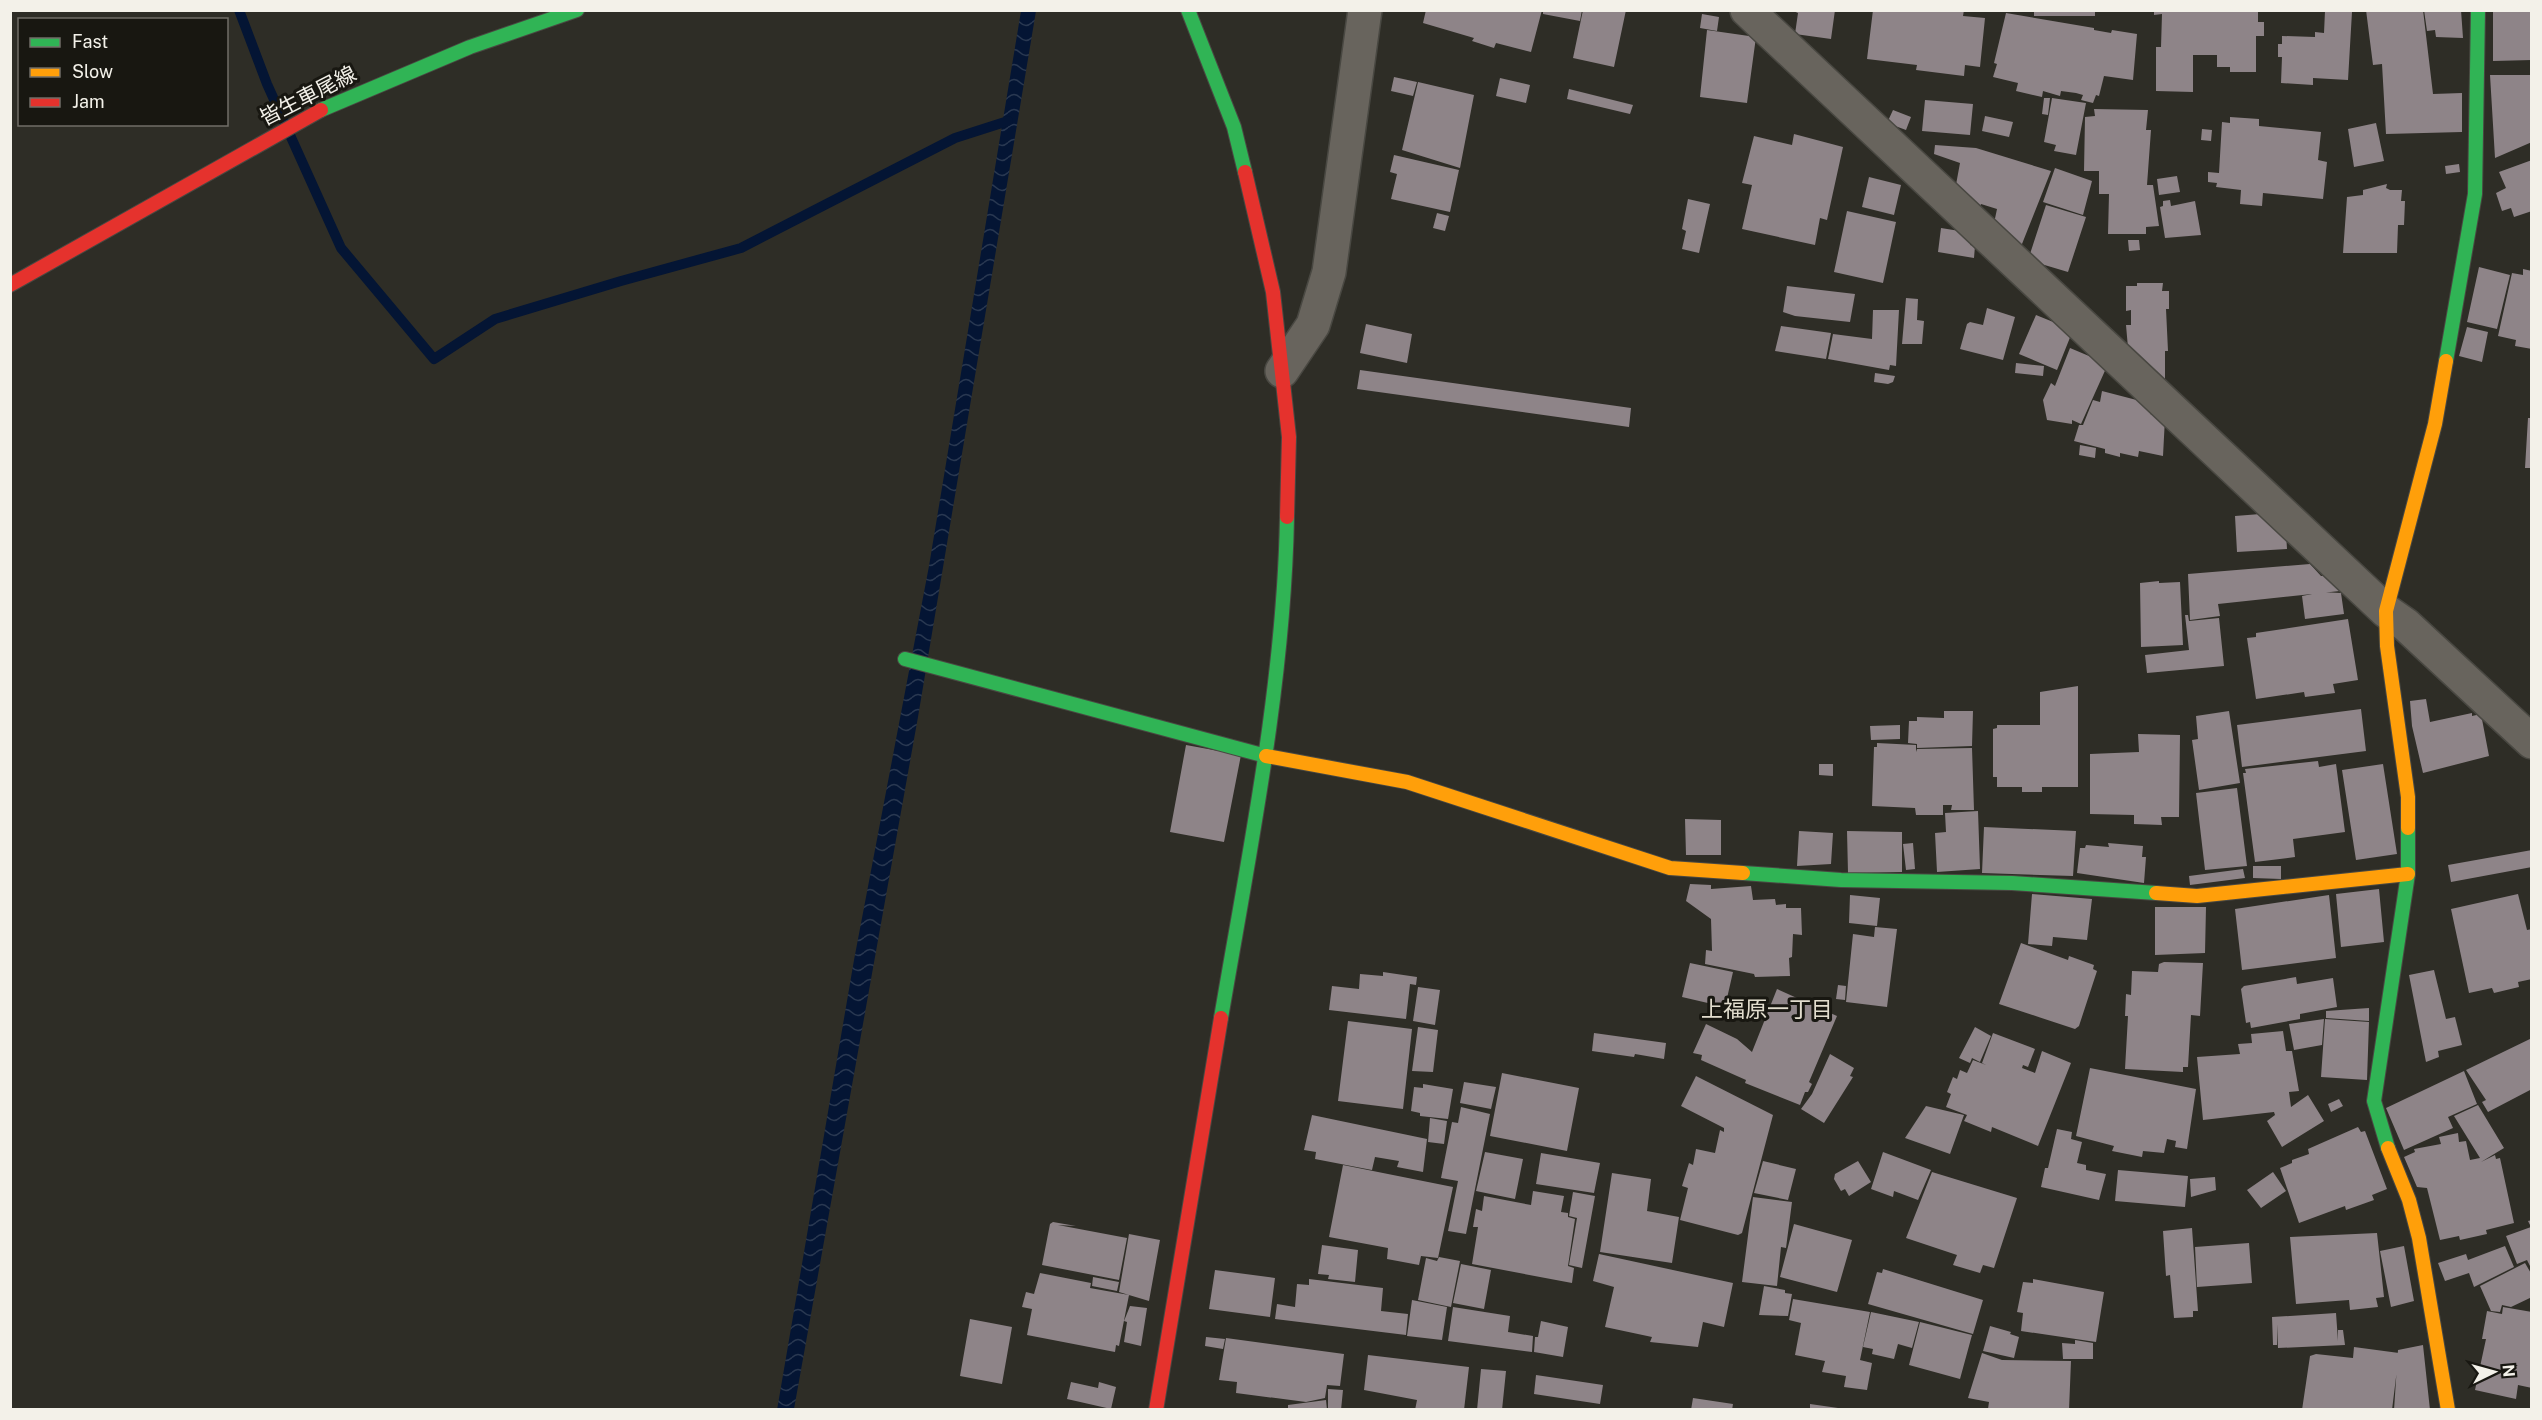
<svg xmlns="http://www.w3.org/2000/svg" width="2542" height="1420" viewBox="0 0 2542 1420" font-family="'Public Sans','Noto Sans JP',sans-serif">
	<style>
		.water { fill: url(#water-waves) }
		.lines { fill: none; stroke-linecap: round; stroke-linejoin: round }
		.stream { stroke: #041534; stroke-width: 10 }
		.building { fill: #8e8488 }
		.street-casing { stroke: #494842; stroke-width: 36 }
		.fast-casing { stroke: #494842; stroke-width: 16 }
		.slow-casing { stroke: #494842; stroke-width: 16 }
		.jam-casing { stroke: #494842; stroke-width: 16 }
		.street { stroke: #68645d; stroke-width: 33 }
		.fast { stroke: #30b455; stroke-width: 14 }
		.slow { stroke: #ff9f0a; stroke-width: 14 }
		.jam { stroke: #e5322d; stroke-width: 14 }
		.labels { text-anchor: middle; stroke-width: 6; stroke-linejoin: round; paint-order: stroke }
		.street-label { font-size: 21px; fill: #f3f1e9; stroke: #181711 }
		.neighbourhood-label { font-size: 22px; fill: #e2ddce; stroke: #181711 }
	</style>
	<defs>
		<pattern id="water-waves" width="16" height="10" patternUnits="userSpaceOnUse" patternTransform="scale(1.5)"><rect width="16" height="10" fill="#041534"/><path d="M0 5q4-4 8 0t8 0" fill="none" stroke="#293851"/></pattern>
	</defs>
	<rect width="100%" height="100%" fill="#2e2d26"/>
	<path class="water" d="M1021 11H1036L918 717 794 1409 777 1410 854 960 929 566Z"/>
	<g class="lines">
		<path class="stream" d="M239 10 267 84 341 248 434 359 495 319 621 281 741 248 955 138 1008 121"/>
	</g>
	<path class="building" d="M1426 10H1542L1531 52 1496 43 1494 48 1472 41 1474 38 1423 23Z
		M1543 10H1582L1580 21 1543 14Z
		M1583 10H1626L1614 67 1573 58Z
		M1791 10H1835L1831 39 1795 34 1798 13Z
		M1873 10H1964L1963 16 1985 18 1980 67 1965 65 1964 76 1916 70 1917 65 1867 59Z
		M2034 10H2095V16H2034Z
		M2154 10H2258V22H2264V36H2256V72H2230V67H2217V55H2193V92L2156 91V47H2161L2162 14 2154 15Z
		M2366 10H2423L2433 94 2462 93V132L2386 134 2382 64 2373 65Z
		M2424 10H2461L2463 38 2436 37 2435 30 2427 31Z
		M2493 10H2532V60L2493 61Z
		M2325 11 2352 12 2348 80 2313 78V85L2281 83 2282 57H2278V44H2282V36L2315 37V32L2324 33Z
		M2006 13 2094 28V30L2111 33 2112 30 2137 34 2133 80 2104 76 2099 96 2096 95 2093 103 2081 100 2083 95 2076 93 2061 91 2060 96 2043 91 2042 97 2016 91 2018 83 1993 77 1997 64 1994 63Z
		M1702 14 1719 17 1717 31 1700 28Z
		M1707 30 1756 37 1747 103 1700 97Z
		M2490 75H2532V142L2495 158Z
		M1394 77 1417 82 1413 96 1391 91Z
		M1500 78 1530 85 1526 103 1496 96Z
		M1418 82 1474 95 1460 168 1402 150Z
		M1569 89 1633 105 1630 114 1567 99Z
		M2044 98H2050L2048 115 2042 114Z
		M2052 98 2086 103 2076 155 2054 151 2056 145 2044 142Z
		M1925 100 1973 104 1970 135 1922 131Z
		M2094 109 2148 110 2146 130H2151L2147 185H2153L2159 226 2146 227V234H2108L2109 194H2099V171H2084L2085 117 2095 116Z
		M1893 110 1911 117 1906 130 1887 123Z
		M1985 116 2013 122 2009 137 1982 131Z
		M2230 117 2259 119V126L2321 132 2318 160 2327 162 2323 199 2263 193 2262 206 2240 204 2241 190 2216 187 2217 183 2208 182V172L2219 173 2222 122 2230 123Z
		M2376 123 2384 161 2354 167 2348 129Z
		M2202 129 2212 130 2211 141 2201 140Z
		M1794 134 1843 147 1827 220 1820 218 1815 245 1742 229 1752 185 1742 183 1754 136 1792 145Z
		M1935 145 1976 148 2051 171 2020 249 1993 228 1997 209 1981 204 1978 212 1955 190 1960 163 1934 154Z
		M1394 155 1459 170 1450 212 1391 199 1397 174 1390 172Z
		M2532 160V211L2514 217 2511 208 2502 211 2496 193 2506 188 2499 172Z
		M2459 164 2460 172 2446 174 2445 166Z
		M2055 168 2092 181 2083 215 2043 202Z
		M2177 176 2180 192 2159 195 2157 179Z
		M1869 177 1901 185 1894 215 1862 207Z
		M2387 184 2386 188 2390 190H2402L2401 201H2405L2404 225H2398L2397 253H2343L2347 197 2363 195V190Z
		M1688 199 1710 204 1699 253 1682 249 1686 231 1682 229Z
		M2170 200 2171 206 2195 201 2201 235 2165 238 2160 207 2163 206V201Z
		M2046 205 2086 217 2068 272 2028 260Z
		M1847 211 1896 222 1883 283 1834 272Z
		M1437 213 1449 216 1445 231 1433 228Z
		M1941 228 1972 233 1970 245 1975 246 1974 258 1938 252Z
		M2128 240H2139L2140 250 2129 251Z
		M2479 267 2510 275 2497 329 2467 322Z
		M2523 269 2532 271V349L2515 346 2516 340 2498 336 2512 273 2523 275Z
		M2137 283H2163L2162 291H2169V309H2166L2168 351H2165V383L2135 357V351L2128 348 2126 325H2131V310L2126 311V286H2137Z
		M1787 286 1855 294 1850 322 1795 316 1783 312Z
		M1906 298 1918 299 1917 320 1924 321 1922 344H1902Z
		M1987 308 2015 317 2003 360 1960 349 1967 324 1970 322 1983 325Z
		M1873 310H1899L1896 366 1890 365 1889 370 1828 359 1833 334 1872 339Z
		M2036 315 2073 330 2057 370 2019 354Z
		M1366 324 1412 334 1407 363 1360 353Z
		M1781 326 1831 333 1826 359 1775 351Z
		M2467 327 2488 332 2482 362 2459 356Z
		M2070 348 2108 364 2081 424 2072 420V424L2047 420 2043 400 2051 383 2055 386Z
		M2016 363 2044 366 2043 376 2015 373Z
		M1360 370 1631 408 1629 427 1357 389Z
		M1875 373 1895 376 1893 382 1888 384 1874 382Z
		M2102 391 2152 404 2150 414 2165 418 2163 456 2139 451 2138 457 2120 453V457L2105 453V449L2074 441 2079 425H2083L2093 400 2100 402Z
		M2528 418H2532V468H2525Z
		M2080 445 2096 448 2095 458 2079 455Z
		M2273 513 2286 533 2287 549 2237 552 2235 516Z
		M2310 564 2321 576H2329L2340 591 2218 604 2220 616 2190 620 2188 574Z
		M2159 581V583L2180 582 2183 645 2141 647 2140 583Z
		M2322 592 2341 593 2344 614 2305 619 2302 596Z
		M2185 615H2188L2189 621 2219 618 2224 666 2147 673 2145 655 2189 650Z
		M2348 619 2358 680 2333 684 2335 693 2305 697 2304 692 2256 699 2247 638 2256 637V633Z
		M2078 686V787H2042V792H2022V787H1997V777H1993V729L1997 728V725H2040V692Z
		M2426 699 2430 722 2472 713V716L2481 714 2489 756 2423 773 2412 726 2410 701Z
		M2361 709 2366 751 2242 767 2237 725Z
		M1944 711H1973L1972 746 1917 748V744L1908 743 1909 721H1917V717L1944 718Z
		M2229 711 2240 783 2199 790 2192 740 2198 739 2196 716Z
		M1900 725V739L1871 740 1870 726Z
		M2138 734 2180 735 2179 817H2161L2162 825 2134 824V815L2090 814V754L2139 752Z
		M1877 743 1916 745V752L1917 749 1972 748 1974 810H1951L1952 805H1943V815H1916L1915 808 1872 806 1874 747H1877Z
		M1186 745 1241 755 1224 842 1170 832Z
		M2318 761 2319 767 2336 764 2345 832 2293 839 2295 857 2255 862 2243 773H2246L2245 769Z
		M1819 764H1833V776L1819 775Z
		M2383 764 2397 854 2356 860 2342 770Z
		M2237 788 2247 866 2205 870 2196 793Z
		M1978 811 1980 869 1937 872 1935 833 1946 832 1945 813Z
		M1685 819 1721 820V855H1686Z
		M1984 827 2076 831 2073 876 1982 873Z
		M1799 831 1833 833 1831 864 1797 866Z
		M1847 831 1902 832V872L1848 873Z
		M1913 843 1915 869 1906 870 1903 844Z
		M2108 843 2143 846 2142 857H2146L2144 883 2077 873 2080 848H2085L2086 845 2109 847Z
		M2532 850V867L2451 882 2448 865Z
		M2253 866H2281V879L2253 878Z
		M2243 869 2245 878 2190 885 2189 876Z
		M1690 884 1711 885V889L1751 886 1753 900 1775 899 1776 905 1786 904V908H1801L1802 935 1793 934 1792 957 1789 958 1790 976 1755 977 1754 974 1705 964 1706 950 1712 951 1711 919 1686 901Z
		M2379 889 2384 942 2341 947 2336 894Z
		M2032 894 2092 899 2087 940 2053 937 2052 946 2028 944Z
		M2518 894 2527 930 2532 929V979L2518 982 2519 987 2494 993 2492 988 2469 993 2451 909Z
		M1850 895 1880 898 1877 926 1849 923Z
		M2329 895 2336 958 2242 970 2235 909Z
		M2155 907H2206L2205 953 2155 955Z
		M1875 927 1897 929 1887 1007 1846 1002 1853 934 1874 937Z
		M2021 943 2068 960 2069 956 2094 965 2093 969 2097 971 2079 1026 2075 1029 1999 1004Z
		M2164 962 2203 963 2200 1016 2191 1015 2188 1067H2183V1072L2125 1069 2128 1016H2125L2126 994 2131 995 2132 971 2158 972 2159 964Z
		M1690 963 1733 972 1725 1007 1682 997Z
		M2434 970 2446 1019 2455 1017 2462 1045 2438 1051 2439 1057 2426 1062 2409 975Z
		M1383 972 1417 977 1416 985 1410 984 1406 1019 1329 1010 1332 986 1359 989 1360 974 1383 976Z
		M2296 977 2297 984 2333 978 2337 1007 2300 1014V1019L2251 1028 2250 1022 2246 1023 2241 989 2244 986Z
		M1838 985 1846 986 1845 1000 1836 999Z
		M1418 987 1440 990 1435 1025 1413 1021Z
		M1777 989 1837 1016 1809 1082 1812 1084 1808 1092H1805L1800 1105 1745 1083 1746 1080 1701 1060 1702 1055 1693 1053 1706 1024 1737 1039 1752 1052Z
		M2369 1008V1021L2326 1018V1011Z
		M2324 1019 2322 1045 2294 1050 2289 1024Z
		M2325 1019 2369 1022 2367 1080 2321 1077Z
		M1348 1021 1412 1029 1403 1109 1338 1101Z
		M1418 1027 1438 1030 1433 1072 1412 1071Z
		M1975 1027 1991 1036 1980 1062 1972 1058 1970 1063 1959 1058Z
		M2283 1031 2286 1051H2292L2299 1091 2289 1092 2291 1107 2308 1095 2324 1121 2282 1147 2267 1121 2275 1115 2274 1112 2203 1120 2197 1057 2240 1054 2238 1044 2252 1043 2251 1034Z
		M1594 1033 1666 1043 1664 1059 1635 1054 1634 1057 1592 1051Z
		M1993 1033 2035 1049 2028 1067 2023 1065 2022 1068 2035 1073 2042 1051 2071 1063 2038 1146 1992 1127 1991 1132 1964 1121 1967 1115 1946 1107 1951 1094 1947 1092 1953 1077 1957 1079 1960 1070 1967 1073 1973 1060 1986 1065 1982 1063Z
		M2532 1038V1089L2488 1112 2482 1102 2486 1100 2466 1070Z
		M1830 1054 1854 1068 1850 1076 1853 1077 1824 1123 1801 1109 1812 1094Z
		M2090 1068 2196 1089 2187 1149 2175 1147 2176 1141 2167 1139 2164 1153 2143 1151 2142 1157 2112 1151 2114 1146 2076 1136Z
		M2464 1071 2477 1104 2448 1117 2453 1128 2404 1150 2386 1108Z
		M1502 1073 1579 1088 1567 1151 1490 1136Z
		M1696 1076 1773 1115 1742 1233 1738 1235 1680 1220 1688 1188 1682 1186 1689 1163 1693 1165 1696 1149 1715 1153 1720 1130 1724 1132V1128L1681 1106Z
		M1464 1082 1496 1087 1491 1109 1460 1103Z
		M1423 1084 1453 1089 1448 1119 1420 1116V1113L1411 1111 1414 1087 1423 1088Z
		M2339 1099 2343 1106 2331 1112 2328 1104Z
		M2478 1105 2504 1148 2481 1162 2495 1155 2496 1159 2500 1158 2514 1223 2486 1230 2487 1234 2460 1240 2459 1236 2440 1240 2427 1188 2417 1187 2404 1157 2415 1152 2414 1149 2441 1144 2439 1137 2458 1133 2459 1142 2466 1141 2470 1160 2480 1158 2454 1116Z
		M1926 1106 1964 1115 1950 1154 1905 1138Z
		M1461 1107 1490 1114 1466 1234 1448 1231 1458 1181 1441 1178 1452 1122 1458 1123Z
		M1312 1115 1427 1139 1423 1172 1397 1167 1399 1161 1375 1157 1372 1170 1315 1159 1316 1152 1304 1150Z
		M1430 1118 1447 1121 1444 1144 1428 1142Z
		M2358 1127 2361 1132 2365 1131 2387 1189 2372 1195 2374 1200 2346 1210 2345 1206 2299 1223 2280 1168 2292 1163V1160L2309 1154 2308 1149Z
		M2057 1129 2072 1132 2071 1139 2082 1142 2077 1163 2086 1165V1170L2106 1174 2099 1200 2041 1187 2045 1168H2048Z
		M1485 1152 1523 1159 1515 1199 1476 1191Z
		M1883 1152 1931 1170 1918 1200 1894 1191 1893 1197 1871 1189Z
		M1541 1153 1600 1163 1594 1193 1536 1184Z
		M1763 1161 1796 1169 1788 1200 1754 1193Z
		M1858 1161 1871 1182 1849 1196 1845 1189 1841 1191 1834 1179 1835 1174Z
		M1343 1165 1453 1187 1438 1258 1421 1256 1419 1265 1387 1259 1388 1248 1329 1237Z
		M2118 1170 2188 1176 2185 1207 2115 1201Z
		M1932 1172 2017 1198 1994 1268 1983 1265 1980 1273 1953 1265 1957 1255 1906 1238Z
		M2273 1172 2286 1191 2261 1208 2247 1190Z
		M1612 1173 1651 1179 1647 1211 1679 1217 1672 1263 1600 1252Z
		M2215 1177 2216 1190 2191 1197 2190 1179Z
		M1533 1191 1564 1196 1561 1212 1568 1213V1217L1575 1219 1568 1266 1574 1268 1572 1283 1472 1264 1478 1227H1473L1476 1209 1482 1211 1484 1196 1531 1205Z
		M1573 1192 1595 1196 1582 1268 1569 1265 1577 1218 1569 1216Z
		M1753 1197 1792 1202 1786 1248 1781 1247 1777 1286 1742 1282Z
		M2532 1220V1270L2527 1260 2517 1264 2506 1236 2531 1227 2528 1221Z
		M1053 1222 1076 1226 1058 1225 1127 1238 1119 1280 1042 1265 1050 1224Z
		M1794 1224 1852 1240 1837 1292 1780 1277Z
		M2192 1228 2198 1311H2193V1317L2174 1318 2170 1275 2166 1276 2163 1231Z
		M2377 1233 2384 1297 2376 1298 2378 1307 2350 1310 2349 1300 2296 1304 2290 1237Z
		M1129 1234 1160 1240 1149 1301 1119 1292Z
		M2249 1243 2252 1283 2197 1287 2195 1247Z
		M1322 1245 1358 1250 1355 1282 1328 1279 1329 1275 1318 1274Z
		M2404 1246 2414 1301 2391 1307 2380 1251Z
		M2505 1246 2514 1267 2474 1287 2469 1273 2445 1281 2438 1263 2466 1254 2468 1260Z
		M1599 1254 1733 1283 1724 1327 1703 1322 1698 1347 1650 1342 1652 1337 1605 1327 1614 1287 1593 1281Z
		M1439 1257 1460 1261 1451 1307 1418 1300 1426 1258 1437 1261Z
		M2525 1263 2532 1275V1297L2511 1307 2502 1305 2500 1312 2491 1311 2480 1286Z
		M1461 1264 1491 1270 1484 1309 1453 1303Z
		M1883 1269 1983 1300 1973 1334 1868 1304 1877 1272 1882 1273Z
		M1215 1270 1275 1278 1270 1317 1209 1309Z
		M1040 1273 1091 1283 1090 1288 1129 1295 1119 1346 1116 1345 1115 1352 1027 1335 1032 1309 1022 1307 1026 1292 1034 1294Z
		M1093 1277 1119 1282 1117 1291 1092 1286Z
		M1309 1279 1383 1288 1381 1311 1408 1314 1406 1335 1275 1319 1277 1304 1295 1307 1297 1284 1309 1285Z
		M2033 1279 2104 1292 2096 1342 2021 1331 2023 1313 2017 1312 2023 1282 2033 1283Z
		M1764 1286 1785 1290V1293L1792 1294 1788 1316 1759 1315Z
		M1793 1299 1870 1312 1860 1360 1872 1363 1867 1390 1844 1387 1846 1376 1822 1372 1825 1361 1795 1355 1801 1323 1789 1320Z
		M1412 1300 1447 1307 1442 1340 1407 1336Z
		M1130 1306 1147 1308 1141 1346 1124 1342 1127 1322 1124 1321Z
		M1453 1307 1510 1316 1508 1332 1533 1336 1532 1352 1448 1341Z
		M2503 1307 2532 1312V1388L2518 1385 2516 1399 2475 1390 2486 1339H2482L2487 1311 2502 1314Z
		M1871 1312 1919 1322 1912 1348 1898 1344 1894 1359 1872 1354 1873 1349 1863 1347Z
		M2336 1313 2338 1341V1330H2343L2345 1345 2278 1348 2277 1324V1345H2273L2272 1317Z
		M970 1319 1012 1327 1002 1384 960 1376Z
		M1541 1321 1568 1327 1563 1357 1534 1352 1535 1337H1538Z
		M1920 1322 1972 1335 1960 1379 1909 1365Z
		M1990 1326 2011 1332 2010 1334 2019 1337 2014 1358 1983 1351Z
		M1206 1337 1225 1339 1223 1349 1205 1346Z
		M1226 1338 1344 1354 1340 1386 1327 1385 1325 1398 1306 1402 1236 1393 1237 1382 1219 1380Z
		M2075 1340 2093 1343V1359H2063L2062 1343 2075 1344Z
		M2423 1345 2430 1410H2394L2398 1350Z
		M2354 1347 2399 1353 2392 1410H2302L2310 1356 2316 1354 2353 1358Z
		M1982 1353 2002 1360 2071 1361 2069 1410 1988 1409 1989 1402 1968 1398Z
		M1368 1355 1469 1367 1464 1410H1415L1417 1400 1364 1390Z
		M1481 1369 1506 1371 1502 1410H1477Z
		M1536 1375 1603 1385 1600 1404 1534 1394Z
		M1071 1382 1098 1388 1099 1382 1116 1387 1111 1409 1067 1399Z
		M1328 1389 1343 1390 1341 1410H1328Z
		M1693 1398 1733 1404 1732 1410H1691Z
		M1326 1400 1327 1410H1288V1405Z
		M1810 1404 1838 1408V1410H1810Z"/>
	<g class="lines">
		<defs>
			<path id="street" d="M1747 10 2386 611 2406 625 2532 742
				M1282 371 1313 325 1329 272 1365 10"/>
			<path id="fast" d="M1188 10 1234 127 1245 172
				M321 110 470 47 577 10
				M2446 361 2475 194 2478 10
				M905 659 1266 756
				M1743 873 1841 880 2012 883 2156 893
				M1221 1018C1249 853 1284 685 1287 517
				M2388 1148 2374 1101 2408 874V828"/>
			<path id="slow" d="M1266 756 1407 782 1670 868 1743 873
				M2408 828V797L2387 646 2386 611 2435 424 2446 361
				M2156 893 2197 896 2408 874
				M2388 1148 2409 1200 2419 1238 2448 1410"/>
			<path id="jam" d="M1245 172 1273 292 1289 437 1287 517
				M10 285 321 110
				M1156 1410 1221 1018"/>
		</defs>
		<use href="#street" class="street-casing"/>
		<use href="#fast" class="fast-casing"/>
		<use href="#slow" class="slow-casing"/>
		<use href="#jam" class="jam-casing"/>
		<use href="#street" class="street"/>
		<use href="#fast" class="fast"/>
		<use href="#slow" class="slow"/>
		<use href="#jam" class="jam"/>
	</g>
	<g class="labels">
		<g class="street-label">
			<text transform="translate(308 96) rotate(-27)" y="7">皆生車尾線</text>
		</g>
		<g class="neighbourhood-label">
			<text x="1767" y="1017">上福原一丁目</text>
		</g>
	</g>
	<rect width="2542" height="1420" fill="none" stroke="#f3f1e9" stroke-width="24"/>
	<rect x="18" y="18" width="210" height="108" fill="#181711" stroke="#706e67" stroke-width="1.5"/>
	<rect x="30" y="38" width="30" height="9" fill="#30b455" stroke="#706e67" stroke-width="1.5"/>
	<text x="72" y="48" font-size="18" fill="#f3f1e9">Fast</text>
	<rect x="30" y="68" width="30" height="9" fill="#ff9f0a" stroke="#706e67" stroke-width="1.5"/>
	<text x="72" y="78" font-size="18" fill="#f3f1e9">Slow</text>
	<rect x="30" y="98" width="30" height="9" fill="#e5322d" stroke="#706e67" stroke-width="1.5"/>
	<text x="72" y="108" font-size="18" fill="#f3f1e9">Jam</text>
	<g transform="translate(2494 1372) rotate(85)" stroke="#181711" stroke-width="4.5" paint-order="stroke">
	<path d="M0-4.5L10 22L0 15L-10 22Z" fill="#f3f1e9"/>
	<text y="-9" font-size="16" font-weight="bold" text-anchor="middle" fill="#f3f1e9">N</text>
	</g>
</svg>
